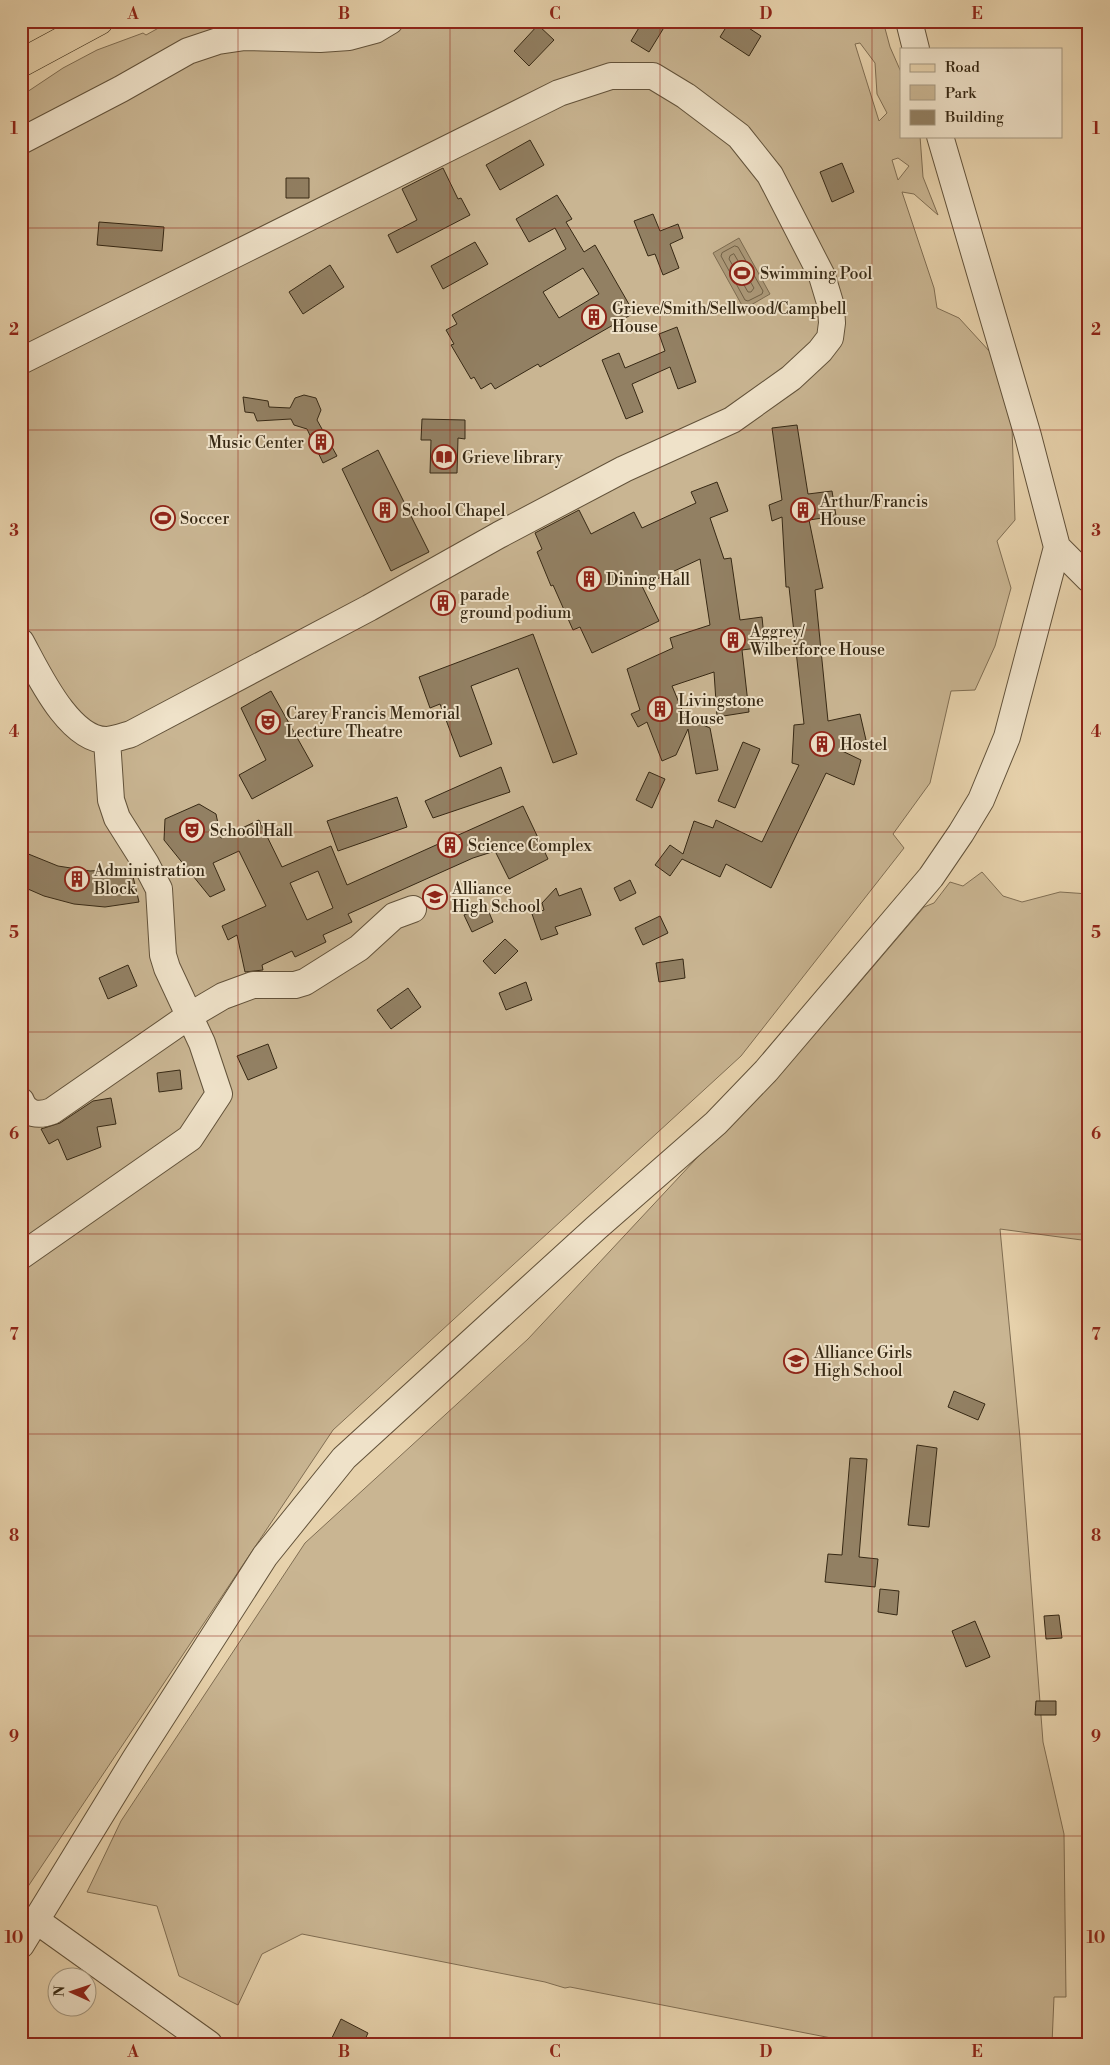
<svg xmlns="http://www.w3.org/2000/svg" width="1110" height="2065" viewBox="0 0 1110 2065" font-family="'Libre Bodoni',serif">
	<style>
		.green { fill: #c9b592; stroke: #806e53; fill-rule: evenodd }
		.water { fill: #ab9878; stroke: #7c6b50 }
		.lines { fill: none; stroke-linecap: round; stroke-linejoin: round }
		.shore { stroke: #706046; stroke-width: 1 }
		.building { fill: #928063; stroke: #362814; fill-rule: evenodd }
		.minor-casing { stroke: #62523a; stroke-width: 28 }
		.major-casing { stroke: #362814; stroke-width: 29 }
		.minor { stroke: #efe2c9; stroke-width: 26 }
		.major { stroke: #e7d2ac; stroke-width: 28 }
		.grid { fill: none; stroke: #8f2418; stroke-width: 1; stroke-opacity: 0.55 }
		.labels { text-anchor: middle; stroke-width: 4; stroke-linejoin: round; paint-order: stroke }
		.poi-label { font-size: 16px; fill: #362814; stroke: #efe2c9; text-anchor: start }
		.neatline { fill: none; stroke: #8f2418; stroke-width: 2 }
		.grid-label { font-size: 16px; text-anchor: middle; font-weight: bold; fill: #8f2418 }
	</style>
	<rect width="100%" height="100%" fill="#e7d2ac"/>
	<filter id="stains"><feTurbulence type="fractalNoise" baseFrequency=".004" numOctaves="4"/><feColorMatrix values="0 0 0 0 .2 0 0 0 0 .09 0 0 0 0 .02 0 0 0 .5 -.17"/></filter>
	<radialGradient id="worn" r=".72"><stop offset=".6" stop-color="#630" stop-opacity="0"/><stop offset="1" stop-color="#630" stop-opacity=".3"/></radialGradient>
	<path class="green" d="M171 21H883L890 47 901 72V136H920L923 177 938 215 914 194 902 192 934 288 937 308 959 318 991 353 1012 427 1015 520 997 541 1011 588 995 646 975 690 951 691 930 783 893 834 904 848 741 1056 333 1430 21 1897V96L63 68 97 50 143 33 146 35ZM860 43 875 63 877 94 887 113 879 121 855 44ZM898 158 909 166 898 180 892 160Z
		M982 872 1003 896 1022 902 1060 892 1089 894V1241L1000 1229 1020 1438 1043 1742 1064 1834 1066 1997H1054L1052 2044H862L570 1987 565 1988 545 1982 302 1934 262 1954 238 2005 179 1976 157 1906 87 1892 121 1821 305 1543 528 1339 848 996 924 907 934 903 950 882 963 886Z"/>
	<path class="water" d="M739 238 770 294 744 309 713 253Z"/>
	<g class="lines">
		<path class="shore" d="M735 246 738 247 763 291 762 294 748 301 745 300 721 256 722 253Z
			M734 254 754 288 751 292H748L729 259 730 256Z"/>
	</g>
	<path class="building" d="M643 21H668L649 52 631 41Z
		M730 21H738L761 36 749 56 720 37Z
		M538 25 554 40 529 66 514 51Z
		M530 140 544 165 500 190 486 165Z
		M842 163 854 192 832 202 820 172Z
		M443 168 458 199 461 198 470 215 397 253 388 235 417 220 402 189Z
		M286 178H309V198H286Z
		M557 195 572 219 566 222 584 252 595 245 634 313 540 367 538 364 495 389 491 383 481 389 474 377 471 379 451 345 454 344 446 330 457 324 452 315 566 249 555 228 529 242 516 219ZM583 268 599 294 559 318 543 292Z
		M653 214 660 231 678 224 683 238 670 244 679 268 663 275 655 254 648 256 634 221Z
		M99 222 164 227 162 251 97 245Z
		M475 242 488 264 443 289 431 266Z
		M330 265 344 287 303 314 289 292Z
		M677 327 696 382 678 389 670 367 632 384 643 412 626 419 602 360 619 353 625 368 665 351 659 334Z
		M304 395 316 398 321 410 317 420 337 456 323 463 307 429 294 425 291 419 257 421 254 413 245 412 243 397 268 401 269 407 290 408 295 398Z
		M422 419 465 420V439L458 438 457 473H430L431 440H421Z
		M797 425 808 494 832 491 836 516 809 520 823 588 815 590 828 721 860 714 866 740 838 749 861 760 854 785 826 773 771 888 726 864 720 877 682 859 670 876 655 865 670 845 683 854 694 821 713 828 716 820 762 842 799 765 792 763 794 725 804 724 789 587H786L782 517 772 521 769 505 782 500 772 428Z
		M378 450 429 552 391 571 342 469Z
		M717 482 728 511 710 518 724 559 731 558 740 620 762 617 765 647 742 650 749 712 717 717 714 672 672 686 685 717 710 728 718 770 696 774 688 729 676 755 662 761 647 722 638 727 631 714 640 710 627 669 673 648 670 638 710 625 700 559 642 586 659 621 592 653 580 627 573 630 553 585 551 586 537 552 542 549 535 533 579 510 591 534 634 512 642 528 696 503 691 492Z
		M533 634 577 754 553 763 518 668 471 686 492 744 460 757 440 704 430 708 419 677Z
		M271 691 313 766 252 799 239 775 266 760 241 708Z
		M743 742 760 749 735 808 718 801Z
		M501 767 510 792 433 818 425 801Z
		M649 772 665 779 652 808 636 800Z
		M397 797 407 827 338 851 327 821Z
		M199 804 216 814 221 838 259 820 282 867 331 846 347 885 523 806 548 859 509 879 495 851 473 858 348 914 352 922 323 935 326 942 295 957 292 951 262 965 263 970 245 972 237 935 228 940 222 926 266 906 239 851 213 863 225 890 210 897 164 840 165 819ZM318 871 333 908 307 920 290 883Z
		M21 851 58 866 90 871 131 868 139 902 105 907 74 904 44 896 21 886Z
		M630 880 636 893 620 901 614 888Z
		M556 888 559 896 581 888 591 915 555 927 558 934 541 940 532 914 544 910 542 903Z
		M486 905 493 922 472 932 464 915Z
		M660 916 668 933 643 945 635 928Z
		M505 939 518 951 495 974 483 961Z
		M683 959 685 978 659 982 656 963Z
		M128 965 137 986 108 999 99 978Z
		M526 982 532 1000 506 1010 499 993Z
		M408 988 421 1007 391 1029 377 1010Z
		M268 1044 277 1068 248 1080 237 1056Z
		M180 1070 182 1089 159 1092 157 1073Z
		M111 1098 116 1124 97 1127 101 1147 67 1160 58 1139 49 1144 41 1129 60 1123 93 1101Z
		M954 1391 985 1404 978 1420 948 1407Z
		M917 1445 937 1448 929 1527 908 1525Z
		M850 1458 867 1459 859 1557 878 1559 875 1587 825 1582 828 1554 842 1555Z
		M880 1589 899 1591 897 1615 878 1612Z
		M1059 1615 1062 1638 1046 1639 1044 1616Z
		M975 1621 990 1657 966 1667 952 1631Z
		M1036 1701H1056V1715H1035Z
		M341 2019 368 2033 363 2044H329Z"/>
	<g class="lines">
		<defs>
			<path id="minor" d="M909 21 916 49
				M21 141 121 89 188 51 218 41 245 37 320 39 349 37 375 30 390 21
				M21 361 559 93 611 76H653L686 96 739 136 770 175 822 276 831 306 832 323 830 338 820 351 791 378 732 420 624 469 499 535 369 608 131 734C124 736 116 739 108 740 69 742 37 671 21 642
				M1057 547 1089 579
				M21 1101C26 1115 39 1116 52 1111L189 1016 223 996 253 985H295L305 982 359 948 394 916 413 909
				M21 1256 190 1138 219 1094 202 1043 167 968 163 955 159 889 146 864 117 818 111 800 107 740
				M37 1921 209 2044
				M21 1945 135 1759 265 1556 344 1458 596 1228 716 1123 766 1071 931 877 961 833 981 800 1007 737 1057 547 1028 436 940 136"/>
			<path id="major" d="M21 63 99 21"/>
		</defs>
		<use href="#minor" class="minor-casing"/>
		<use href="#major" class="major-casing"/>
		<use href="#minor" class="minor"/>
		<use href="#major" class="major"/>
	</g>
	<path class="grid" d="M238 21V2044M450 21V2044M660 21V2044M872 21V2044M21 228H1089M21 430H1089M21 630H1089M21 832H1089M21 1032H1089M21 1234H1089M21 1434H1089M21 1636H1089M21 1836H1089"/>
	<defs>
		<symbol id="stadium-ring" viewBox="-11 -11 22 22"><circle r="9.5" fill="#efe2c9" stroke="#8f2418" stroke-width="1.5"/><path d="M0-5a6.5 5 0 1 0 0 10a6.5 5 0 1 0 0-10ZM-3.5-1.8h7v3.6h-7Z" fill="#8f2418"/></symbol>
		<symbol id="building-ring" viewBox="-11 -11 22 22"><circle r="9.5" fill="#efe2c9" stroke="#8f2418" stroke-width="1.5"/><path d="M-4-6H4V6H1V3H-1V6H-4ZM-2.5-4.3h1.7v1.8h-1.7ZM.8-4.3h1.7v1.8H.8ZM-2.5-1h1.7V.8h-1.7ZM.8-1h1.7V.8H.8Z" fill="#8f2418"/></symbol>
		<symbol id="library-ring" viewBox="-11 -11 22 22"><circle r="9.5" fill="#efe2c9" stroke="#8f2418" stroke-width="1.5"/><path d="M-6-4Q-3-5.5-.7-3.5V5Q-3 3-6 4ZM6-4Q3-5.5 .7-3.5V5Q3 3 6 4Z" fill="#8f2418"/></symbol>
		<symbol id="theatre-ring" viewBox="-11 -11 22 22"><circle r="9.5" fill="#efe2c9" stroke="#8f2418" stroke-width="1.5"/><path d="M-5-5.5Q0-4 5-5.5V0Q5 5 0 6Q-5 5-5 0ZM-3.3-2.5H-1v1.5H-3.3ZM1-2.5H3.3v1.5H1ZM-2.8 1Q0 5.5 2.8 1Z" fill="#8f2418"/></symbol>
		<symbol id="school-ring" viewBox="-11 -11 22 22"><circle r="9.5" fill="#efe2c9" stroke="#8f2418" stroke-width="1.5"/><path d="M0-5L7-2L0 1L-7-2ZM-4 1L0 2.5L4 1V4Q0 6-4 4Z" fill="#8f2418"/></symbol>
	</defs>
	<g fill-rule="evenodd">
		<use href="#stadium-ring" x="728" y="259" width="28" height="28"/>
		<use href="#building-ring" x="580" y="303" width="28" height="28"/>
		<use href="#building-ring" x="307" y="428" width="28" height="28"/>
		<use href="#library-ring" x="430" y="443" width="28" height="28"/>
		<use href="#building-ring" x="371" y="496" width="28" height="28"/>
		<use href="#building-ring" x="789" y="496" width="28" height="28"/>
		<use href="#stadium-ring" x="149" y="504" width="28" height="28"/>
		<use href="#building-ring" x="575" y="565" width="28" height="28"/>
		<use href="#building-ring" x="429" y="589" width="28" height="28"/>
		<use href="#building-ring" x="719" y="626" width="28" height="28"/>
		<use href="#building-ring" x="646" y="695" width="28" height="28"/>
		<use href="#theatre-ring" x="254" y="708" width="28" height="28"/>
		<use href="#building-ring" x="808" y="730" width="28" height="28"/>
		<use href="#theatre-ring" x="178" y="816" width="28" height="28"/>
		<use href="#building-ring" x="436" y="831" width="28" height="28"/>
		<use href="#building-ring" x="63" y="865" width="28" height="28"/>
		<use href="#school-ring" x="421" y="883" width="28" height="28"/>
		<use href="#school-ring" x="782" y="1347" width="28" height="28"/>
	</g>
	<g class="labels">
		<g class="poi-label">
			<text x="760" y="279">Swimming Pool</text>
			<text x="612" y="314">Grieve/Smith/Sellwood/Campbell<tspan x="612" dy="18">House</tspan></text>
			<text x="304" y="448" text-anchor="end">Music Center</text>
			<text x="462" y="463">Grieve library</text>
			<text x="820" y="507">Arthur/Francis<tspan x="820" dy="18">House</tspan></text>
			<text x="402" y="516">School Chapel</text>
			<text x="180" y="524">Soccer</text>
			<text x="606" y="585">Dining Hall</text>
			<text x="460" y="600">parade<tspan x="460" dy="18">ground podium</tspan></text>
			<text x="750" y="637">Aggrey/<tspan x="750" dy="18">Wilberforce House</tspan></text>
			<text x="678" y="706">Livingstone<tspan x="678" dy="18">House</tspan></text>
			<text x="286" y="719">Carey Francis Memorial<tspan x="286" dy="18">Lecture Theatre</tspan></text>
			<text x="840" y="750">Hostel</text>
			<text x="210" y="836">School Hall</text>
			<text x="468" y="851">Science Complex</text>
			<text x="94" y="876">Administration<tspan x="94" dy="18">Block</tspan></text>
			<text x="452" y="894">Alliance<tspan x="452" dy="18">High School</tspan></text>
			<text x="814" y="1358">Alliance Girls<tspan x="814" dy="18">High School</tspan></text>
		</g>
	</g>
	<rect width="1110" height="2065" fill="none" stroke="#e7d2ac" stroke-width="55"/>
	<rect x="900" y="48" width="162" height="90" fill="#efe2c9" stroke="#a59881"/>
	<rect x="910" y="64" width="25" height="8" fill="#e7d2ac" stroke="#a59881"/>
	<text x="945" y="72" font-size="15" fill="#362814">Road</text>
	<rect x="910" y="85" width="25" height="15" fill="#c9b592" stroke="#a59881"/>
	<text x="945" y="98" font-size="15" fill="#362814">Park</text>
	<rect x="910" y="110" width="25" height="15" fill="#928063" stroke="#a59881"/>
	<text x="945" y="122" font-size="15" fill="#362814">Building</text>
	<g transform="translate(72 1992) rotate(273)"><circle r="24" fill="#efe2c9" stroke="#a59881"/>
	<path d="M0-4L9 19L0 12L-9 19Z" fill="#8f2418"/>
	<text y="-8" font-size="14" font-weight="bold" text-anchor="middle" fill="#362814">N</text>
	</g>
	<rect x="28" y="28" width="1054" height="2010" class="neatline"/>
	<g class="grid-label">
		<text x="133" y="19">A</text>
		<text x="344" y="19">B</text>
		<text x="555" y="19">C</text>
		<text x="766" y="19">D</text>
		<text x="977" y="19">E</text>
		<text x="14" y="134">1</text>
		<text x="1096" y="134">1</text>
		<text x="14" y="335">2</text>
		<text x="1096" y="335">2</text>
		<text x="14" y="536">3</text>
		<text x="1096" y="536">3</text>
		<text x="14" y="737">4</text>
		<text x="1096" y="737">4</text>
		<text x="14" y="938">5</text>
		<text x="1096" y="938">5</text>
		<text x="14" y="1139">6</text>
		<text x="1096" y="1139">6</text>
		<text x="14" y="1340">7</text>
		<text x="1096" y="1340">7</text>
		<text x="14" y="1541">8</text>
		<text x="1096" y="1541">8</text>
		<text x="14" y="1742">9</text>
		<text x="1096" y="1742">9</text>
		<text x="14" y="1943">10</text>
		<text x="1096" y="1943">10</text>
		<text x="133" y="2057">A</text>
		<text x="344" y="2057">B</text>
		<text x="555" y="2057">C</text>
		<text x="766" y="2057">D</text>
		<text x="977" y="2057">E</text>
	</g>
	<rect width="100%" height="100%" filter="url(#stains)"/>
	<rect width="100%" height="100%" fill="url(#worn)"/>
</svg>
